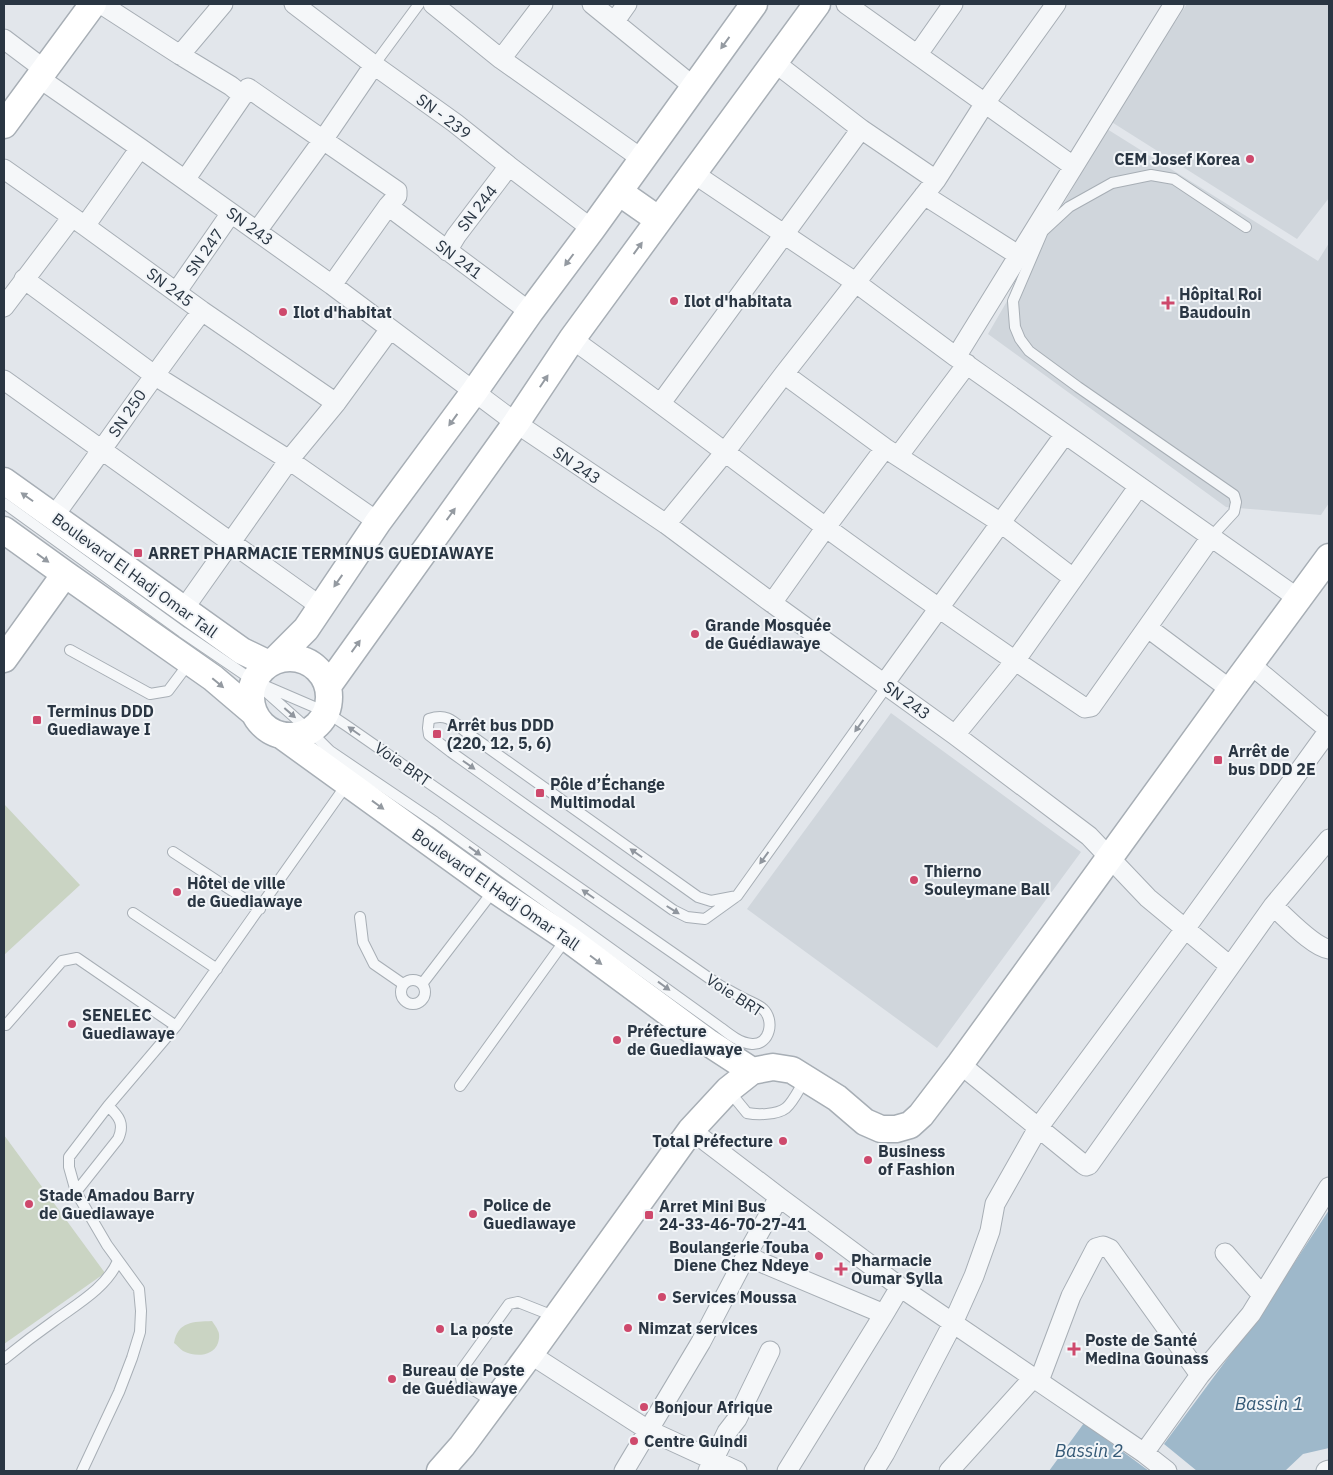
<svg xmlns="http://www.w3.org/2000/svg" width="1333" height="1475" viewBox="0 0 1333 1475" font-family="'IBM Plex Sans',sans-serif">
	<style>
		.built { fill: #d0d6dc }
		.green { fill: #cad4c3 }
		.water { fill: #9eb8ca }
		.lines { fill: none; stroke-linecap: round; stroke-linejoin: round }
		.lane-casing { stroke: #a7aeb5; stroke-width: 12 }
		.street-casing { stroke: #a7aeb5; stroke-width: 21 }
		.secondary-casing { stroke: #a7aeb5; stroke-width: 29 }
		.lane { stroke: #f5f7f9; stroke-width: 10 }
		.street { stroke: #f5f7f9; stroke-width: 19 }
		.secondary { stroke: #fff; stroke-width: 26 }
		.oneway { fill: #949aa1 }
		.oneway2 { fill: #90969e }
		.poi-dot { fill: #ce496c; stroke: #f2f5f8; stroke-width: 2 }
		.labels { text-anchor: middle; stroke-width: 4; stroke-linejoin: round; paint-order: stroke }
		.street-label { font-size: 16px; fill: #2a3643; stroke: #f2f5f8 }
		.poi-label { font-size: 16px; font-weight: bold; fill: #2a3643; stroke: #f2f5f8; text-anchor: start }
		.water-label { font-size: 18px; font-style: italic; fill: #345976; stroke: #f2f5f8 }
	</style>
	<rect width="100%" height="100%" fill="#e2e6eb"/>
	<path class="built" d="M1187 4H1329V198L1297 239 1110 121Z
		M1107 129 1318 261 1329 243V503L1321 515 1226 507 988 334Z
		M891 713 1081 852 937 1048 747 909Z"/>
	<path class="green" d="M4 804 80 885 4 955Z
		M4 1135 105 1273 4 1344Z
		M212 1321C214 1324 217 1328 218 1331 220 1334 219 1340 218 1343 213 1357 194 1357 183 1351 180 1349 177 1345 174 1343 178 1321 193 1322 212 1321Z"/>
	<path class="water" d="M1329 1210V1448L1303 1454 1285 1471H1197L1164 1444 1262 1312Z
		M1084 1423 1149 1471H1049Z"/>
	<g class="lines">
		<defs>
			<path id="lane" d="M374 65 419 4
				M4 503 182 632 254 681 310 731 330 751 435 822 721 1028C730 1035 740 1043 752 1044 770 1045 775 1020 763 1009 758 1004 750 1002 743 998 735 994 727 989 719 985L347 726 326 712 254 681
				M1211 537 1234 512 1236 502 1234 495 1078 387 1029 351 1020 339 1015 327 1013 301 1043 231 1069 207 1112 183 1151 175 1174 179 1246 227
				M70 650 150 694 168 691 189 663
				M173 852 260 909
				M737 896 705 919 687 917 673 910 451 752 429 735 428 728 429 719C447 713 453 721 466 732L698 897 711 901 737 896 887 686
				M133 913 217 969
				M360 917 363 942 374 964 403 984
				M401 992a12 12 0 1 1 24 0a12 12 0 1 1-24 0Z
				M422 984 494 890
				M6 1025 62 961 77 958 176 1026
				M460 1086 566 939
				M729 1091 747 1113C757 1115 777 1115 786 1108 794 1101 800 1087 806 1078
				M76 1192 69 1167V1157L108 1106 176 1026 347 784
				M4 1359C20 1346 37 1333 54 1321 77 1304 106 1288 118 1261
				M493 1402 462 1383 460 1372 509 1304 518 1302 556 1317
				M82 1471 119 1392 132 1358 140 1332 141 1311 139 1289 107 1245 76 1192 118 1139C125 1124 119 1116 108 1106"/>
			<path id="street" d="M101 4 180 55 231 86 243 96
				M294 4 374 65 455 123 509 166 592 229
				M433 4 501 59 642 159
				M592 4 694 87
				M846 4 1073 166
				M615 21 627 4
				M4 39 45 70
				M918 54 953 4
				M180 55 223 4
				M501 59 543 4
				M774 62 861 129 936 180
				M39 78 140 148 332 285 516 423 666 524 772 603 955 735 1089 836 1148 898 1230 966
				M4 169 85 226 202 311 336 403
				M693 173 855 282 956 357 1299 599
				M185 180 248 88 397 191V196L388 206 332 285
				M924 195 1018 255
				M388 206 530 312
				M85 226 140 148
				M257 231 323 140 374 65
				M447 251 456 236 509 166
				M24 279 154 375 289 460 378 522
				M177 291 231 213
				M4 307 72 217
				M572 339C657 400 740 464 824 526 910 589 997 649 1085 708L1091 707 1211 537
				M956 357 1174 4
				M784 374 885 448 1001 523 1073 578
				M4 380 320 606
				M661 403 861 129
				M899 455 967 364
				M54 516C104 448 151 378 202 311
				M666 524 725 452 784 374 936 180 985 103 1056 4
				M772 603 826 527 885 448
				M183 610 289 460 336 403 390 329
				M1148 628 1231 690
				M1250 664 1329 730
				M884 684 1065 434
				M955 735 1015 661 1139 486
				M1273 906C1286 917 1313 947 1329 949
				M960 1064 1083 1164 1086 1166 1089 1165 1273 906 1329 839
				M691 1130 779 1197 900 1287 1144 1453 1167 1471
				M1225 1253 1262 1295
				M746 1256 884 1314
				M530 1354 648 1430 737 1471
				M1039 1381 1071 1296 1096 1248 1103 1246 1110 1249 1200 1375
				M1144 1453 1200 1375 1251 1314 1329 1187
				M624 1471 701 1342 746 1256 779 1197
				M708 1471 727 1432 737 1419 770 1351
				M787 1471 884 1314 900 1287
				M874 1471 885 1453 953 1323 974 1276 990 1231 995 1204 1038 1128 1185 929 1329 730
				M949 1471 1034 1377
				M1326 1471 1329 1470"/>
			<path id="secondary" d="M4 125 93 4
				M619 192 659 220
				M4 481 242 651 269 664
				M4 530 65 574 213 678 253 712
				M251 697a39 39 0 1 1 78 0a39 39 0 1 1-78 0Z
				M4 659 65 574
				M275 660 306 629 378 522 474 392 530 312 592 229 754 4
				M328 686 516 423 572 339 817 4
				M281 735 494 889 567 938 709 1043 752 1071
				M440 1471 462 1446 530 1354 691 1130 728 1090 752 1071 773 1067 792 1070 837 1098 865 1122 881 1129H896L910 1125 921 1115 960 1064 1231 690 1329 557"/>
		</defs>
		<use href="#lane" class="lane-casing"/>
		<use href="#street" class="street-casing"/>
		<use href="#secondary" class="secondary-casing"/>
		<use href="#lane" class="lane"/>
		<use href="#street" class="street"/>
		<use href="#secondary" class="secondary"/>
	</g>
	<defs><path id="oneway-solid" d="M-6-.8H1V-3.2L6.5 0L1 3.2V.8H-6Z" transform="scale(1.25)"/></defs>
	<g class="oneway">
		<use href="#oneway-solid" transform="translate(725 43) rotate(126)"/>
		<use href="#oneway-solid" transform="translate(638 248) rotate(-54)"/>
		<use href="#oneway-solid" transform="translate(569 260) rotate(127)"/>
		<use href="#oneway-solid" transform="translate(544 381) rotate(-56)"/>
		<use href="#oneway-solid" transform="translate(453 420) rotate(126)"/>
		<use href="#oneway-solid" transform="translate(27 497) rotate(-145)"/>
		<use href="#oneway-solid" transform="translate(451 514) rotate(-54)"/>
		<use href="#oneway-solid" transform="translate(43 558) rotate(36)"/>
		<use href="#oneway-solid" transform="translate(338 581) rotate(125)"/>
		<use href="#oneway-solid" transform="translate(356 646) rotate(-54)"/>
		<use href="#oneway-solid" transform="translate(218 683) rotate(40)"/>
		<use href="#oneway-solid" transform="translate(378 805) rotate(36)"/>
		<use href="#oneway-solid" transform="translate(596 960) rotate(37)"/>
	</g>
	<g class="oneway2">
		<use href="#oneway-solid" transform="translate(290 713) rotate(41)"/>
		<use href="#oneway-solid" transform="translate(859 726) rotate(126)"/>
		<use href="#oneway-solid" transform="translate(354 731) rotate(-145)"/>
		<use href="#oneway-solid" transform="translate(469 765) rotate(35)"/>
		<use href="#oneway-solid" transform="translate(475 851) rotate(36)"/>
		<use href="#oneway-solid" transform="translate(636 853) rotate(-145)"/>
		<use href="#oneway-solid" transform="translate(764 858) rotate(126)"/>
		<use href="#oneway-solid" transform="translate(588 894) rotate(-145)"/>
		<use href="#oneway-solid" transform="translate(673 910) rotate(32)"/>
		<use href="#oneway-solid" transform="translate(664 986) rotate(36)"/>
	</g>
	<g class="poi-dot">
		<circle cx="1250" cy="159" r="5"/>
		<circle cx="674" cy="301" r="5"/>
		<path d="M1165.5 295.5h5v5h5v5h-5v5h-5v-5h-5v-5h5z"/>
		<circle cx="283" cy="312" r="5"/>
		<rect x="133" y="548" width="10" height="10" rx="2.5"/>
		<circle cx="695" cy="634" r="5"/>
		<rect x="32" y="715" width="10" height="10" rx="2.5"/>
		<rect x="432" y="729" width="10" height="10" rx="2.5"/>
		<rect x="1213" y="755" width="10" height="10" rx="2.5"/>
		<rect x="535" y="788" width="10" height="10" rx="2.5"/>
		<circle cx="914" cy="880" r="5"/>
		<circle cx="177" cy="892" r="5"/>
		<circle cx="72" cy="1024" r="5"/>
		<circle cx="617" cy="1040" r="5"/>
		<circle cx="783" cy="1141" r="5"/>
		<circle cx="868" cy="1160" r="5"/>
		<circle cx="29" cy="1204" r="5"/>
		<circle cx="473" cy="1214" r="5"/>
		<rect x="644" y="1210" width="10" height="10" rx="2.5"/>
		<circle cx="819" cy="1256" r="5"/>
		<path d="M838.5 1261.5h5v5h5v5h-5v5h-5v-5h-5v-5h5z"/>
		<circle cx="662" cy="1297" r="5"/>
		<circle cx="628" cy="1328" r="5"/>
		<circle cx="440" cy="1329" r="5"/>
		<path d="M1071.5 1341.5h5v5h5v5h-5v5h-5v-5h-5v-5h5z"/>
		<circle cx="392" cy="1379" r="5"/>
		<circle cx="644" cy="1407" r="5"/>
		<circle cx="634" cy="1441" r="5"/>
	</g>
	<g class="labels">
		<g class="street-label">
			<text transform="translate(444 116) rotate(37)" y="6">SN - 239</text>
			<text transform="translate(477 208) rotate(-52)" y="6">SN 244</text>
			<text transform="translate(250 226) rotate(36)" y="6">SN 243</text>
			<text transform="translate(204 252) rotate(-55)" y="6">SN 247</text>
			<text transform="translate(459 259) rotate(37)" y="6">SN 241</text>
			<text transform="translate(170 287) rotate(37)" y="6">SN 245</text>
			<text transform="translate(127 413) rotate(-56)" y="6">SN 250</text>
			<text transform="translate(577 465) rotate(34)" y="6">SN 243</text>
			<text transform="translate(135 575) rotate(36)" y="6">Boulevard El Hadj Omar Tall</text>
			<text transform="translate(907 700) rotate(36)" y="6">SN 243</text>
			<text transform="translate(403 764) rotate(35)" y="6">Voie BRT</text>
			<text transform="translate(496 889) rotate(35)" y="6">Boulevard El Hadj Omar Tall</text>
			<text transform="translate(735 995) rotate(33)" y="6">Voie BRT</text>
		</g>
		<g class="poi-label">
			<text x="1240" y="165" text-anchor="end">CEM Josef Korea</text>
			<text x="1179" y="300">Hôpital Roi<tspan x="1179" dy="18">Baudouin</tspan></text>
			<text x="684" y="307">Ilot d'habitata</text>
			<text x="293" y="318">Ilot d'habitat</text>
			<text x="148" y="559">ARRET PHARMACIE TERMINUS GUEDIAWAYE</text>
			<text x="705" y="631">Grande Mosquée<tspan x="705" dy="18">de Guédiawaye</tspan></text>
			<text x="47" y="717">Terminus DDD<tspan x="47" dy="18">Guediawaye I</tspan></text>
			<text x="447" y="731">Arrêt bus DDD<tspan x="447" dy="18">(220, 12, 5, 6)</tspan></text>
			<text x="1228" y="757">Arrêt de<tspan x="1228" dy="18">bus DDD 2E</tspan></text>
			<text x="550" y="790">Pôle d’Échange<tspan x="550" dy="18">Multimodal</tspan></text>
			<text x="924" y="877">Thierno<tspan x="924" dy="18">Souleymane Ball</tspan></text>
			<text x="187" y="889">Hôtel de ville<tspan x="187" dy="18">de Guediawaye</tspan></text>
			<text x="82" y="1021">SENELEC<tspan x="82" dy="18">Guediawaye</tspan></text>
			<text x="627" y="1037">Préfecture<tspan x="627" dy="18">de Guediawaye</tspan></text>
			<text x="773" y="1147" text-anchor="end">Total Préfecture</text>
			<text x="878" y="1157">Business<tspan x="878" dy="18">of Fashion</tspan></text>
			<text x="39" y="1201">Stade Amadou Barry<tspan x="39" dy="18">de Guediawaye</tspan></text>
			<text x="483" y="1211">Police de<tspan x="483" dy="18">Guediawaye</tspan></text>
			<text x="659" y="1212">Arret Mini Bus<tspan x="659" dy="18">24-33-46-70-27-41</tspan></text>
			<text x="809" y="1253" text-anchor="end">Boulangerie Touba<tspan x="809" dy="18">Diene Chez Ndeye</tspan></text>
			<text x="851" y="1266">Pharmacie<tspan x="851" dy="18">Oumar Sylla</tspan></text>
			<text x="672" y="1303">Services Moussa</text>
			<text x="638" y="1334">Nimzat services</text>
			<text x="450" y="1335">La poste</text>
			<text x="1085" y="1346">Poste de Santé<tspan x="1085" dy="18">Medina Gounass</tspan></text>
			<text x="402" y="1376">Bureau de Poste<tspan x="402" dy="18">de Guédiawaye</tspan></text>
			<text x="654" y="1413">Bonjour Afrique</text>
			<text x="644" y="1447">Centre Guindi</text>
		</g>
		<g class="water-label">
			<text x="1269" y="1410">Bassin 1</text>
			<text x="1089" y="1457">Bassin 2</text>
		</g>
	</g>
	<rect width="1333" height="1475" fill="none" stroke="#2a3643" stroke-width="10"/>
</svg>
